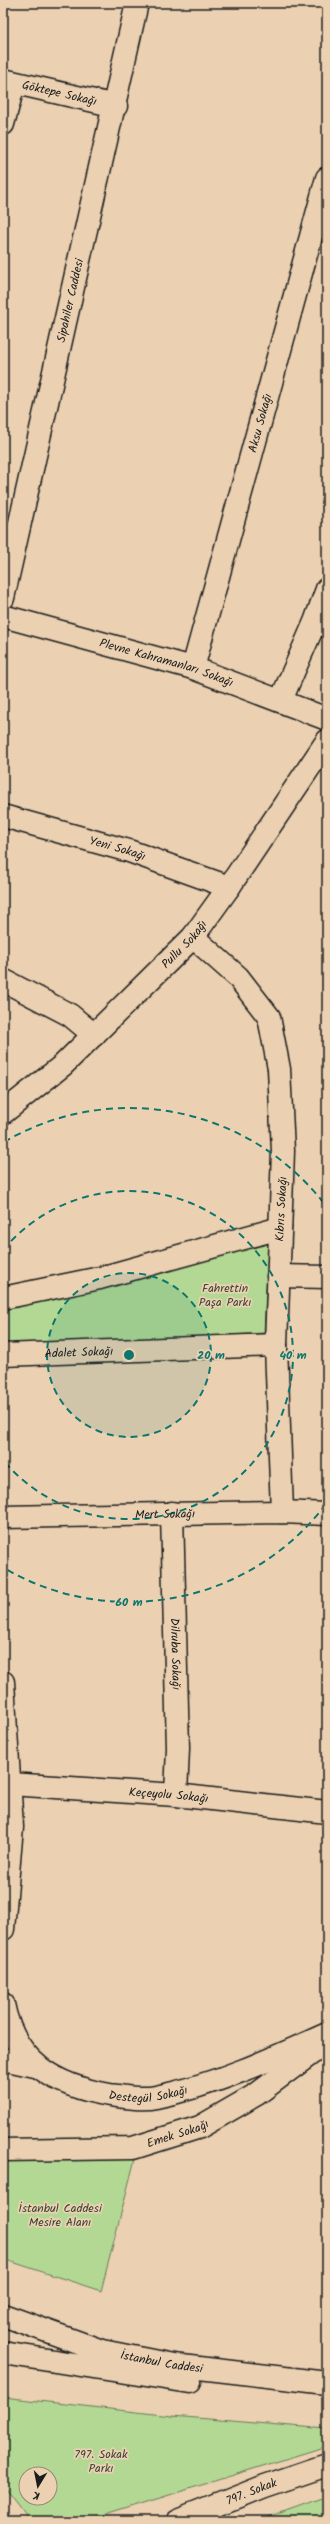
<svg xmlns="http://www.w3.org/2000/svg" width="330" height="2524" viewBox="0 0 330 2524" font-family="Kalam,sans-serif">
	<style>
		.green { fill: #b2d893; stroke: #677a58; fill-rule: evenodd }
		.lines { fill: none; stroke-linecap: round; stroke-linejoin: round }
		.minor-casing { stroke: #1c1c1c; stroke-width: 25 }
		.major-casing { stroke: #1c1c1c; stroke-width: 25 }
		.minor { stroke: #ebd1b2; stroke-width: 22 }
		.major { stroke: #ebd1b2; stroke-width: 22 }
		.ring { fill: none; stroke: #0f766e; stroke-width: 2; stroke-dasharray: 7 5 }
		.labels { text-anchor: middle; stroke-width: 3.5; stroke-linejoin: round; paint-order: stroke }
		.street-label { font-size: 12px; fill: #1c1c1c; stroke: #ebd1b2 }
		.park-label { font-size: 12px; fill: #3a4234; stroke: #ebd1b2 }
		.centre { fill: #0f766e; stroke: #ebd1b2; stroke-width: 2 }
		.ring-label { font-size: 12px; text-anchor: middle; font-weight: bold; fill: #0f766e; stroke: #ebd1b2; stroke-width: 3.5; stroke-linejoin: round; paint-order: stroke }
	</style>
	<rect width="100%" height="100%" fill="#ebd1b2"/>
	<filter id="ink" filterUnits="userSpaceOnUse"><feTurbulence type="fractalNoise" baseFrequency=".025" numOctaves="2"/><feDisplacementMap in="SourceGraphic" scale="8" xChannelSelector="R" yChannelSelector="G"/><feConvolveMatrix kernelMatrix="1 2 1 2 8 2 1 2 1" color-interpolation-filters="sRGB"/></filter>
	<g filter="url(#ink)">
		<path class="green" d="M268 1244 264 1333 3 1349V1301Z
			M3 2157 135 2159 101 2291 3 2259Z
			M3 2397 172 2416 327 2429V2446L86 2521H30L3 2486ZM26 2474H50V2498H26Z
			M327 2496V2521H258Z"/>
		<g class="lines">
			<defs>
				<g id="minor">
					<path id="s1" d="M3 80 116 106"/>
					<path d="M3 124 14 83"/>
					<path id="s2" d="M3 598 137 3"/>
					<path id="s3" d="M3 616 193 668 327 719"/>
					<path id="s4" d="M193 668 327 178"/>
					<path d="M281 700 315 622 327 589"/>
					<path id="s5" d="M3 816 129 851 229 887"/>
					<path d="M193 937 238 977 269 1017 279 1069 283 1151 276 1345 282 1512"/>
					<path d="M3 980 70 1015 94 1035"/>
					<path id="s6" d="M3 1113 63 1065 193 937 229 887 327 741"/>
					<path d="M278 1276 327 1277"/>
					<path d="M3 1298 100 1278 280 1228"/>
					<path id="s7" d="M3 1355 276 1345"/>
					<path id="s8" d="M172 1513 178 1748 176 1795"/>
					<path id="s9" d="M3 1517 282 1512 327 1514"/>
					<path d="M3 1682 12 1827 3 1929"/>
					<path id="s10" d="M10 1784 176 1795 327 1812"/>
					<path id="s11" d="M3 2004C14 2062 55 2086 110 2095 124 2097 142 2100 156 2097 215 2085 272 2059 327 2034"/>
					<path d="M3 2059 35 2066"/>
					<path id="s12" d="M3 2150 133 2148 200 2127 257 2094 320 2047"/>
					<path id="s13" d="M177 2521 265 2486 327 2465"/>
				</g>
				<g id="major">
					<path id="s14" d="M3 2315 102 2351 173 2365 327 2383"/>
					<path d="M3 2353 190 2382"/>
				</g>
			</defs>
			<use href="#minor" class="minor-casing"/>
			<use href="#major" class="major-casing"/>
			<use href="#minor" class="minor"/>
			<use href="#major" class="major"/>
		</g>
	</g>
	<circle cx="129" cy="1355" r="82" fill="#0f766e" fill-opacity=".12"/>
	<g class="ring">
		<circle cx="129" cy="1355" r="82"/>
		<path d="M3 1250A164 164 0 1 1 3 1460"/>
		<path d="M326 1504A247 247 0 0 1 4 1568M4 1142A247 247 0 0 1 326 1206"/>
	</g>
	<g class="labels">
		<g class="street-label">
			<text dy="4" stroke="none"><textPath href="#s1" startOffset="58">Göktepe Sokağı</textPath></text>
			<text dy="4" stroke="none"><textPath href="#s2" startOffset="305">Sipahiler Caddesi</textPath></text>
			<text dy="4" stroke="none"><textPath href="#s4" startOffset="254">Aksu Sokağı</textPath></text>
			<text dy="4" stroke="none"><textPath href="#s3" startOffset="170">Plevne Kahramanları Sokağı</textPath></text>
			<text dy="4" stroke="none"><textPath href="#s5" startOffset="119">Yeni Sokağı</textPath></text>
			<text dy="4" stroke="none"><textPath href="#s6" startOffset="248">Pullu Sokağı</textPath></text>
			<text transform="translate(281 1209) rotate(-87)" y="4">Kıbrıs Sokağı</text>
			<text dy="4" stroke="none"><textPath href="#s7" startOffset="76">Adalet Sokağı</textPath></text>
			<text dy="4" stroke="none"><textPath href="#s9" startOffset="162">Mert Sokağı</textPath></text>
			<text dy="4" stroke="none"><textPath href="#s8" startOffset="141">Dilruba Sokağı</textPath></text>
			<text dy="4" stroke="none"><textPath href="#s10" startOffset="159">Keçeyolu Sokağı</textPath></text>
			<text dy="4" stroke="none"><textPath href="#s11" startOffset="190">Destegül Sokağı</textPath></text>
			<text dy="4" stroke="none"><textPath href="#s12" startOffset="177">Emek Sokağı</textPath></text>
			<text dy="4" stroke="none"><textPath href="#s14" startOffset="166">İstanbul Caddesi</textPath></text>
			<text dy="4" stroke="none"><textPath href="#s13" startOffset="80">797. Sokak</textPath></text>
		</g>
		<g class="park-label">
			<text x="225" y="1292">Fahrettin<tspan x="225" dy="14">Paşa Parkı</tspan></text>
			<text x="60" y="2212">İstanbul Caddesi<tspan x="60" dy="14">Mesire Alanı</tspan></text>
			<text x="101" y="2458">797. Sokak<tspan x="101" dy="14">Parkı</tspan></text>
		</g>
	</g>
	<circle cx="129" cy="1355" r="6" class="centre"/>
	<g class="ring-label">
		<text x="211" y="1359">20 m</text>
		<text x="293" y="1359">40 m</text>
		<text x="129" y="1606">60 m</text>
	</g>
	<rect width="330" height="2524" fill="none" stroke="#ebd1b2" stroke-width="16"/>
	<rect x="8" y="8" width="314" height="2508" fill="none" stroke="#1c1c1c" stroke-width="1.5" filter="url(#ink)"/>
	<g transform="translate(38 2486) rotate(190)"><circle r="19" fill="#ebd1b2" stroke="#988976"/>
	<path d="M0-3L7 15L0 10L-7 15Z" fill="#1c1c1c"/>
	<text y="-6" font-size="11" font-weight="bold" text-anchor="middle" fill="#1c1c1c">K</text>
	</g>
</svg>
